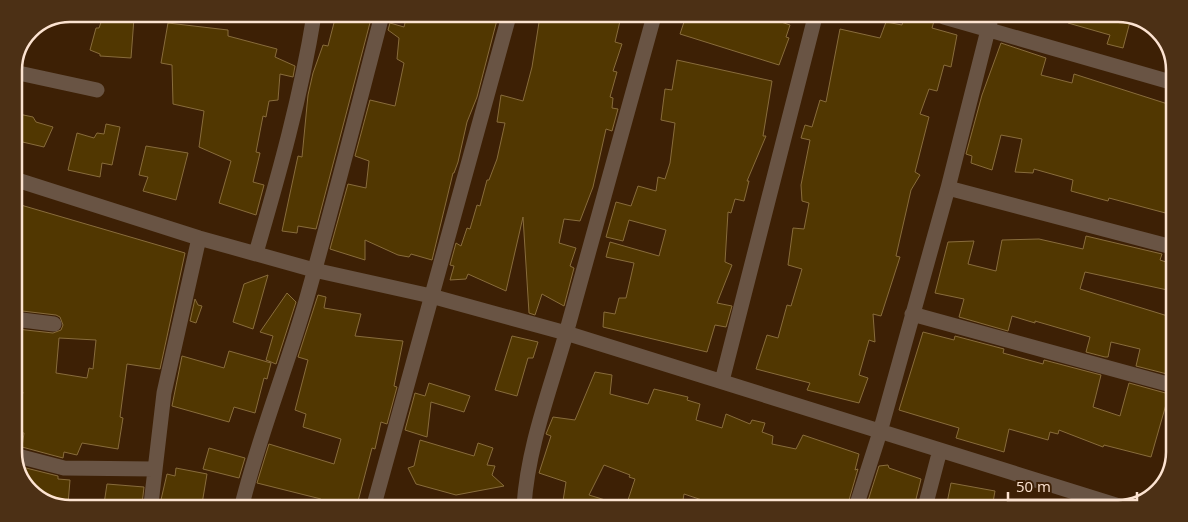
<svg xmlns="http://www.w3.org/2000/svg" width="1188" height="522" viewBox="0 0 1188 522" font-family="'Open Sans',sans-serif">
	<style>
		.green { fill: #633a13 }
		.building { fill: #513701; stroke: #886c3c; fill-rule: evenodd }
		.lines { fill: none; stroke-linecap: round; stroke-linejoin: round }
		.street { stroke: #695444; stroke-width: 15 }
		.rim { fill: none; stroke: #fce3d1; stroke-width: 2.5 }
	</style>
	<rect width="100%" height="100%" fill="#3d2005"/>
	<path class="green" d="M135 14H207L206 23Z"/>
	<path class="building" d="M104 14 134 18 131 58 100 56V54L90 50 96 28H99Z
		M336 15H372L316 229 298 226 297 233 282 231 298 156 302 157 308 95 313 73 323 45 328 46Z
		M407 15 498 16 477 97 467 122 458 162 454 173H453L432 260 411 254 409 257 398 255 365 240V260L330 249 348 184 366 188 369 161 355 156 370 100 395 106 404 63 397 59 399 38 388 30 390 23 404 27Z
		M540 16H601L620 21 615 42 622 44 613 71 617 72 610 97 613 98 612 108 618 109 612 131 606 129 593 187 580 221 564 219 559 243 576 248 570 266 574 268 564 306 542 294 535 315 529 313 523 217 506 291 468 274 466 279 450 280 454 266 450 265 456 243 461 246 467 228 470 229 477 205 480 206 487 180H489L497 159 505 123 497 122 501 95 523 101 532 67Z
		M686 16 777 17 775 20 790 25 786 37 789 38 779 65 680 34Z
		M904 17H921L934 21 932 28 957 35 951 67 944 65 937 91 929 89 920 114 929 117 915 172 920 175 911 190 896 256 900 257 881 316 873 314 875 342 869 340 859 375 868 378 859 403 807 390 810 383 756 369 767 335 778 338 787 305 791 306 802 269 788 265 793 228 804 229 809 203 802 201 801 185 810 140 801 138 805 125 812 127 820 100 826 102 840 29 880 38 886 22 902 25Z
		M1069 18H1131L1123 48 1107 44 1110 35 1068 23Z
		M168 23 228 30V36L277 49 275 57 295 66 293 77 280 74 278 100 269 101 266 117 263 116 256 152 260 153 253 182 264 185 256 215 219 203 231 161 199 147 204 111 173 104 172 65 161 63Z
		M1001 43 1046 58 1041 75 1072 83 1074 74 1174 106 1173 215 1109 198 1108 201 1071 191 1073 180 1034 169 1033 173 1015 172 1022 139 1001 135 992 170 971 163 972 156 966 154 982 95Z
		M677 60 772 81 763 136H766L747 181H749L744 201 735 199 731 213 728 212 725 262 732 265 717 303 732 306 726 327 715 325 707 352 603 327 604 312 615 314 619 298H626L634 263 606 257 610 242 659 256 666 230 629 220 623 241 606 237 616 202 631 206 638 186 656 191 658 177 665 179 670 163 675 123 661 120 665 89 672 90Z
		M14 113 33 117 36 122 53 127 44 147 14 140Z
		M106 124 120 127 112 165 102 163 100 177 68 170 77 133 94 138 97 133 104 134Z
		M146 146 188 153 176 200 143 191 148 177 139 175Z
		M14 203 185 253 160 369 127 364 120 417 123 418 118 449 82 443 77 455 64 452 63 458 22 447 24 433 15 431 23 392 14 391V340H16L17 329 53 333 61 330 63 325 60 317 56 315 14 310ZM59 338 96 340 93 369 89 368 87 378 56 373Z
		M1086 236 1162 254 1160 260 1172 264V291L1085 272 1080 289 1171 317V375L1136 366 1140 349 1111 342 1108 357H1105L1086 352 1090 337 1035 321V323L1012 316 1008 331 959 317 964 299 935 293 948 242 974 241 968 264 996 271 1002 240 1039 239 1083 249Z
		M268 275 253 329 233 322 244 284Z
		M287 293 296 302 276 364 266 360 273 336 260 332Z
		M318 295 326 297 324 308 361 314 355 336 403 341 394 386 397 387 387 424 381 422 375 449 372 448 357 505H319L321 499 257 483 269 444 334 464 341 439 303 427 306 414 295 410 308 360 298 357Z
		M195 299 198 305 202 306 196 323 190 321Z
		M923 332 954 340 955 336 1004 349 1003 353 1043 364 1044 360 1101 375 1093 407 1120 416 1129 383 1169 394 1151 457 1104 445 1103 447 1059 430 1058 434 1050 432 1048 440 1009 429 1004 452 956 438 959 428 899 410Z
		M512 336 538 342 533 358H528L517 396 495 390Z
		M229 351 271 363 267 379 264 378 255 413 234 407 229 422 172 406 182 356 224 368Z
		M595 372 612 375 610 394 648 404 654 389 688 397 687 400 700 404 696 420 722 428 726 414 750 424 752 420 765 423 762 432 773 436 772 444 796 449 803 435 859 454 855 470 858 469 847 507H710L711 503 684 494 682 506H626L635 479 629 477 630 475 604 465 589 495 615 503V506H578L563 501 566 482 539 473 551 436 546 434 553 417 575 420Z
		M429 383 470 396 464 412 431 402 427 437 405 430 415 393 425 396Z
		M420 440 474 456 478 443 493 448 487 465 495 466 492 475 504 486 456 495 416 484 408 468 414 466Z
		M209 448 245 458 239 478 203 469Z
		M888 465 889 468 921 479 914 507H866L879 466Z
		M18 466 58 476V479L70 480 68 504H48L23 483Z
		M176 468 207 474 202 504H160L167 474 175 476Z
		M951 483 995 491 992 508H946Z
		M107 484 144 487 142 504H104Z"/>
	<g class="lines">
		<path class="street" d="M944 17 1174 83
			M14 72 97 90
			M14 179 199 238 314 270 431 296 566 333 1122 507
			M948 188 1172 247
			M256 253C279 174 301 96 314 15
			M912 314 1171 385
			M14 319 54 324
			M722 381 815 17
			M14 455 64 468 154 469
			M151 504 164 393 199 238
			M242 505C259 436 286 370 306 301 333 206 357 111 382 15
			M374 505 509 16
			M524 506C528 445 551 388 567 330 596 225 625 121 654 16
			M856 507 880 432 948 188 991 18
			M925 507 940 450"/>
	</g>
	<path d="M0 0H1188V522H0ZM70 22H1118A48 48 0 0 1 1166 70V452A48 48 0 0 1 1118 500H70A48 48 0 0 1 22 452V70A48 48 0 0 1 70 22Z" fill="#4c3015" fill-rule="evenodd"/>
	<path class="rim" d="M70 22H1118A48 48 0 0 1 1166 70V452A48 48 0 0 1 1118 500H70A48 48 0 0 1 22 452V70A48 48 0 0 1 70 22Z"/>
	<path d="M1008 492v8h129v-8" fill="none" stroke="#fce3d1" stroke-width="2.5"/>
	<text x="1016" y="492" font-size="15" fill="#fce3d1" stroke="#3d2005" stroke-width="4" paint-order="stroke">50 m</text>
</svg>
